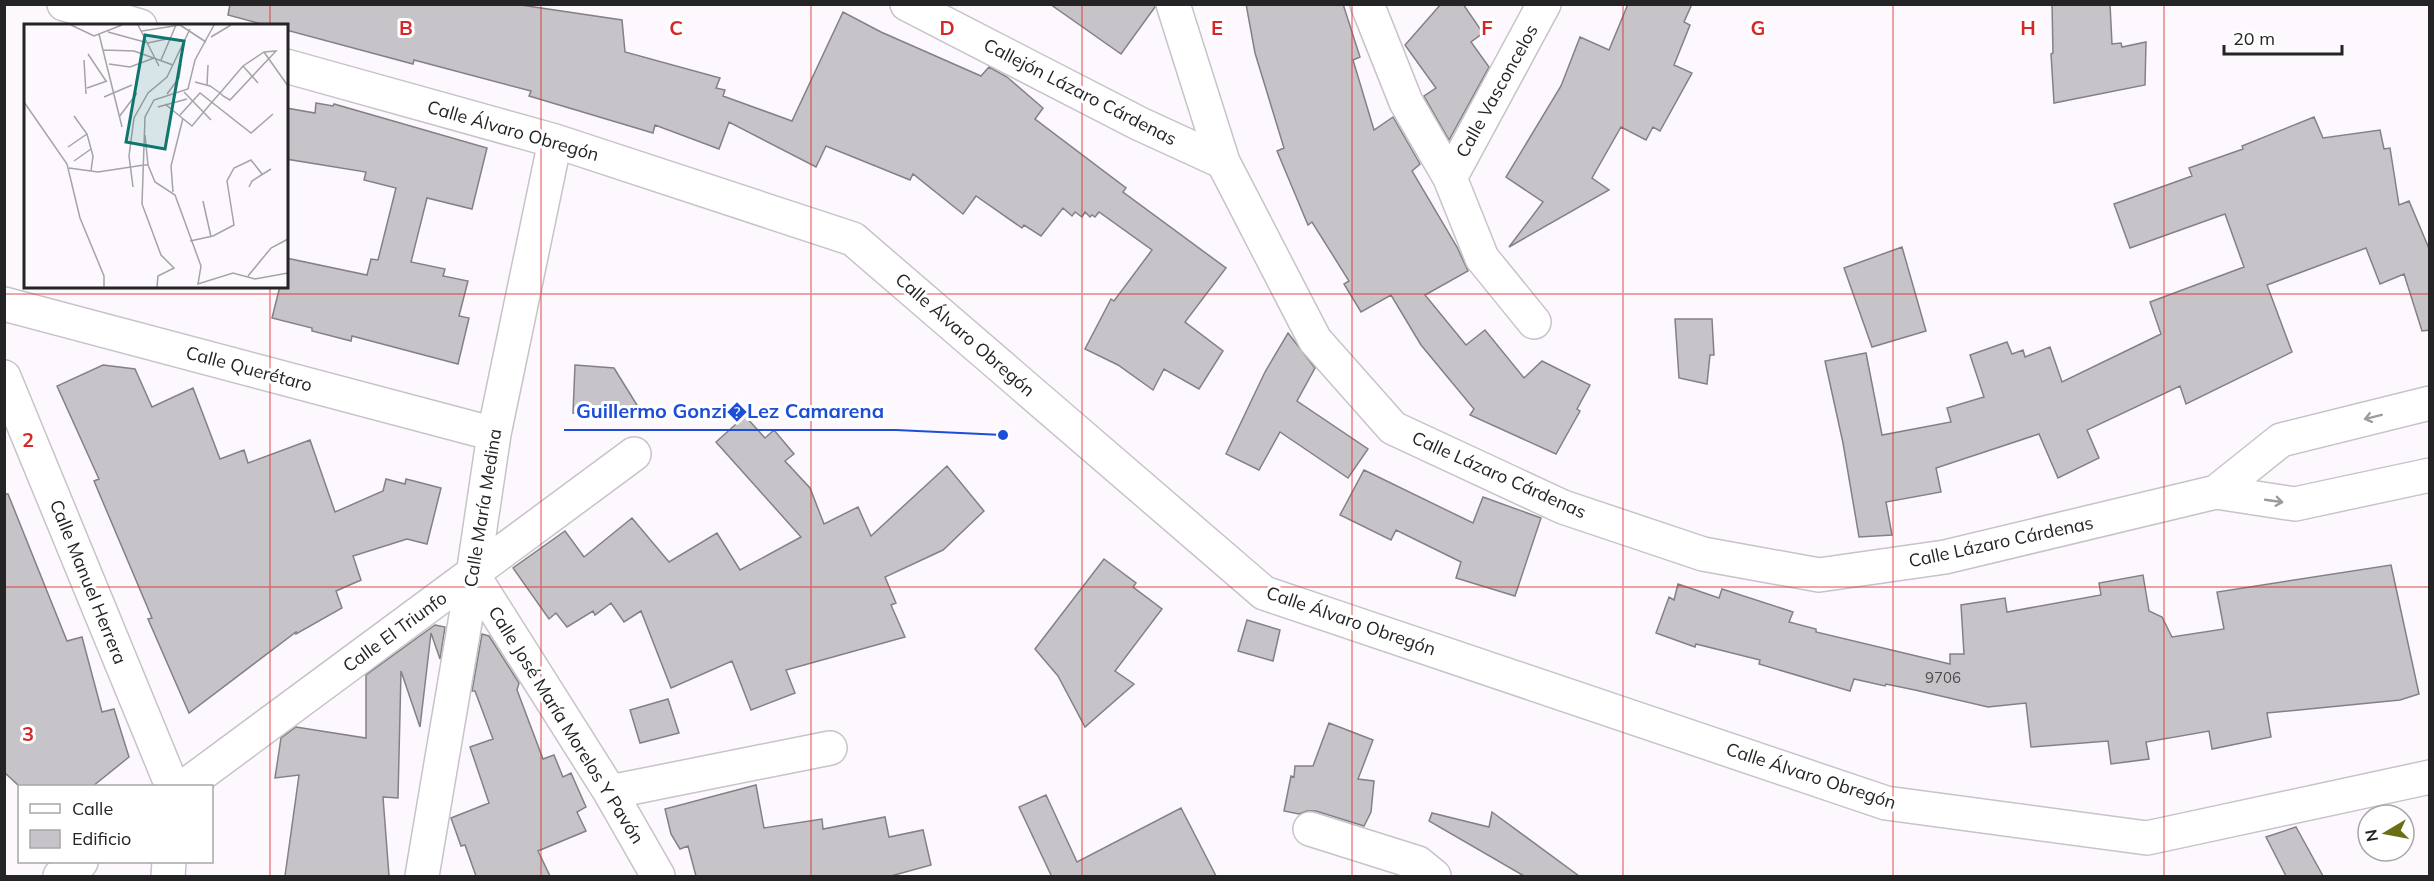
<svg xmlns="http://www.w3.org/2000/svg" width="2434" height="881" viewBox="0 0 2434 881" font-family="Mulish,sans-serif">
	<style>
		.building { fill: #c7c4c9; stroke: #848186; stroke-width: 1.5 }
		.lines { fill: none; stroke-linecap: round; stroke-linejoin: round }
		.street-casing { stroke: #c7c3c9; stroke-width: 36 }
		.street { stroke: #fff; stroke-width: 33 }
		.oneway { stroke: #9c9c9d }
		.grid { fill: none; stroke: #d62828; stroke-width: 1.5; stroke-opacity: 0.55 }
		.labels { text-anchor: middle; stroke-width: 6; stroke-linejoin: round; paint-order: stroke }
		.number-label { font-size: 15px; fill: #4d4b4e }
		.street-label { font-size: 18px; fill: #242325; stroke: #fff }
		.inset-road { fill: none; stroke: #a6a3a7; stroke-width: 1.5 }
		.view { fill: #0f766e; fill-opacity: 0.15; stroke: #0f766e; stroke-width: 3 }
		.inset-edge { fill: none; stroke: #242325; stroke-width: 3 }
		.grid-label { font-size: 20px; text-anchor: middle; font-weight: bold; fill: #d62828; stroke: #fff; stroke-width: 6; stroke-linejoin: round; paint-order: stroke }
		.leader { fill: none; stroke: #1d4ed8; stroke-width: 2 }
		.callout-dot { fill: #1d4ed8; stroke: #fff; stroke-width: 2 }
		.callout-label { font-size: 20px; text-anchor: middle; font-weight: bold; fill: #1d4ed8; stroke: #fff; stroke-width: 6; stroke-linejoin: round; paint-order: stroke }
	</style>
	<rect width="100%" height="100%" fill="#fcf8fe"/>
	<path class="building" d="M230 4H514L622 20 625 52 720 78 716 88 725 90 723 96 792 121 843 12 881 32 981 76 989 67 1007 77 1043 108 1035 119 1126 188 1123 192 1226 268 1185 322 1223 351 1199 389 1164 369 1153 390 1118 365 1085 349 1111 299 1114 301 1152 250 1099 212 1095 217 1092 215 1090 217 1085 212 1082 217 1075 212 1072 216 1063 208 1041 236 1024 225 1022 228 976 196 963 214 913 174 910 180 826 146 816 167 729 122 719 149 655 125 653 133 529 96 531 91 414 60 413 64 286 30V26H269L228 15Z
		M1050 4H1155V7L1121 54Z
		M1246 4H1343L1360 57 1353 60 1374 130 1393 117 1420 164 1412 171 1457 247 1468 271 1425 295 1466 345 1485 330 1524 378 1542 361 1590 385 1577 409 1580 411 1556 454 1470 415 1474 409 1421 345 1391 295 1361 312 1344 284 1349 281 1312 222 1308 225 1277 151 1284 148 1255 53Z
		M1441 4H1463L1483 33 1471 42 1489 67 1449 140 1424 96 1436 88 1405 45Z
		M1628 4H1692L1684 22 1690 25 1674 65 1692 73 1660 131 1653 127 1646 140 1621 127 1592 178 1609 190 1509 247 1543 202 1506 177 1561 86 1580 37 1609 50Z
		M2052 4H2110L2112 44 2121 43 2122 47 2146 42 2145 85 2054 103 2051 54 2053 53Z
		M316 103 333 106 334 104 487 148 472 209 427 198 411 262 445 269 443 276 468 281 459 316 469 318 458 364 352 336 351 341 312 331V328L272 318 280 286H286V258L367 275 371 259 378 260 396 188 364 180 366 172 286 159V108L315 113Z
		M2314 117 2323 138 2380 130 2384 149 2390 148 2399 205 2409 201 2430 251V330L2422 331 2404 274 2380 284 2366 248 2267 285 2292 352 2186 404 2180 386 2087 430 2099 458 2058 478 2039 434 1936 468 1941 492 1886 502 1892 535 1859 537 1843 443 1825 361 1866 353 1882 435 1951 422 1947 408 1984 397 1970 355 2007 342 2012 354 2023 350 2025 357 2050 347 2062 382 2161 334 2150 302 2244 267 2225 214 2130 248 2114 204 2192 176 2189 168 2243 149 2242 146Z
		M1902 247 1926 331 1872 347 1844 268Z
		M1675 319H1712L1714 355H1710L1707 384 1679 378Z
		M1288 333 1315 368 1297 401 1368 449 1348 478 1280 432 1259 470 1226 454 1265 372Z
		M103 365 135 369 152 407 193 388 220 459 244 450 248 463 310 440 335 512 383 491 386 479 405 484 406 479 441 488 427 544 407 539 353 556 361 580 336 591 342 608 296 634V632L189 713 148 619 152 618 94 481 99 479 57 386Z
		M575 365 614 368 645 418 573 413Z
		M745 416 765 438 774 430 794 454 785 461 810 488 824 524 858 507 871 536 947 466 984 511 943 550 885 577 896 603 891 605 905 637 786 670 795 693 751 710 732 661 671 688 641 611 624 622 611 603 595 615 593 611 567 627 556 613 549 619 513 568 565 531 584 557 632 518 669 562 717 533 740 570 801 537 716 442Z
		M1364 470 1473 523 1483 497 1541 518 1515 596 1456 578 1461 562 1396 530 1391 540 1340 515Z
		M4 494H8L67 641 82 637 102 712 114 709 129 757 93 786H19L4 772Z
		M1104 559 1136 583 1133 587 1162 609 1115 671 1134 684 1085 727 1058 676 1035 649Z
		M2391 565 2419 694 2400 700 2267 713 2271 737 2212 749 2209 731 2146 742 2149 759 2111 764 2108 741 2031 747 2026 703 1988 707 1915 690 1886 684 1885 686 1854 679 1850 691 1759 664 1760 660 1696 644 1695 647 1656 633 1669 597 1674 600 1678 584 1719 598 1722 589 1793 612 1789 622 1816 629V632L1950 664V654H1964L1961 605 2005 598 2007 612 2101 595 2099 583 2143 575 2149 611 2162 617 2172 637 2224 629 2217 592Z
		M1247 620 1280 630 1273 661 1238 651Z
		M435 625 445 627 440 659 431 633 420 727 401 671 398 798 383 797 389 876H285L299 775 275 778 281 738 296 727 366 738V675Z
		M482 634 489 636 519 683 517 690 543 759 554 755 563 777 571 773 586 807 577 812 586 831 538 851 550 876H476L465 845 461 846 451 818 489 803 470 747 493 739 475 691H472Z
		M668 699 679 733 640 743 630 710Z
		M1329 723 1373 740 1358 779 1374 781 1371 812 1364 826 1316 811H1307L1299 814 1284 811 1291 776 1294 777 1295 766H1313Z
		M756 785 764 828 822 819 823 829 885 817 889 837 923 830 931 865 891 876H696L688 846 680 849 671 834 665 809Z
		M1046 795 1077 862 1181 808 1216 876H1048L1051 875 1019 807Z
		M1492 812 1579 876H1524L1429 821 1432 813 1489 827Z
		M2296 827 2323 876H2286L2266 837Z"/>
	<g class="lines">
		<defs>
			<path id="street" d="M64 4 140 26
				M907 4 1140 124 1223 162
				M1173 4 1223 162 1315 340 1393 428 1563 507 1703 554 1819 575 1945 557 2216 492 2295 504 2430 475
				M1367 4 1406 102 1450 178 1482 258 1534 322
				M286 66 555 141 853 239 1264 593 1886 803 2147 838 2430 777
				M1450 178 1544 4
				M4 304 494 434
				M4 377 172 786
				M2216 492 2281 440 2430 403
				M473 575 610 792 658 876
				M185 786 634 454
				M610 792 830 748
				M1310 829 1418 863 1434 876
				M60 876 81 862
				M168 876 169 862
				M422 876 473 575 494 434 555 141"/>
		</defs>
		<use href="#street" class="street-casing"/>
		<use href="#street" class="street"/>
	</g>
	<defs><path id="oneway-shaft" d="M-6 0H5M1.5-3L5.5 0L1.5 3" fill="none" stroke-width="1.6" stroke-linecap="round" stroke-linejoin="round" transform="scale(1.5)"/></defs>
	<g class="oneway">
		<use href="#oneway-shaft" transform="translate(2373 417) rotate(166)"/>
		<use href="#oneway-shaft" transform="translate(2274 501) rotate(8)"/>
	</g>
	<path class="grid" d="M270 4V26M541 4V876M811 4V876M1082 4V876M1352 4V876M1623 4V876M1893 4V876M2164 4V876M270 286V876M4 294H2430M4 587H2430"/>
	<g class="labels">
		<g class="number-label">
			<text x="1943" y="683">9706</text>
		</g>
		<g class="street-label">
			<text transform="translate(1497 91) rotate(-61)" y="6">Calle Vasconcelos</text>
			<text transform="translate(1080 92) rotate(27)" y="6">Callejón Lázaro Cárdenas</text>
			<text transform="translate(513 131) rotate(16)" y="6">Calle Álvaro Obregón</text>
			<text transform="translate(965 335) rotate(41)" y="6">Calle Álvaro Obregón</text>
			<text transform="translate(249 369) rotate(15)" y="6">Calle Querétaro</text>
			<text transform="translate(1499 475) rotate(24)" y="6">Calle Lázaro Cárdenas</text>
			<text transform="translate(483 508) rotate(-81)" y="6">Calle María Medina</text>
			<text transform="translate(2001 542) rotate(-12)" y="6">Calle Lázaro Cárdenas</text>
			<text transform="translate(88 582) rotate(68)" y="6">Calle Manuel Herrera</text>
			<text transform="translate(1351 621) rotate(19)" y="6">Calle Álvaro Obregón</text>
			<text transform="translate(395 632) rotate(-36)" y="6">Calle El Triunfo</text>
			<text transform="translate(566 725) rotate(58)" y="6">Calle José María Morelos Y Pavón</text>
			<text transform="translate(1811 776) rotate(18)" y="6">Calle Álvaro Obregón</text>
		</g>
	</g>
	<g transform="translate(24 24)">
		<rect width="264" height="264" fill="#fcf8fe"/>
		<path class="inset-road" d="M47 1 70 12 98 1M114 1 135 42M156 1 182 18M118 7 156 1M84 8 124 19 147 14M75 10 98 103M187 13 207 1M79 26 110 27 149 41M240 28 264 62M64 30 82 57M60 36 62 70M137 36 152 1M85 40 106 43 130 34M219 42 234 59M183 61 184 41M63 64 83 57M160 68 187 96M143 70 155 54 157 40M80 73 108 61M0 78 43 140 56 194 80 252V263M141 80 168 102 188 78 196 69 219 42 240 28 252 27 206 76 199 72 196 69 189 64 186 62 171 58M134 83 163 75M156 91 176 69 227 109 249 90M50 92 63 110 69 132 67 147M95 93 113 69M121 111 124 141M44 123 63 110M50 137 67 125M120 141H124L131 158 151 171 177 242 174 260 209 249 231 255 264 249M45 144 74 148 120 141M109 163 105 132 110 94 124 69 143 53 166 5M225 163 228 157 247 145M149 168 147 142 159 94M179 177 187 213M166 217 189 212 210 201 203 157 210 144 227 136 238 150M224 252 247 224 264 215M133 263 134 252 150 244 137 231 118 180 121 93 130 76 164 65 171 36 190 1"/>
		<path class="view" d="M121 11 160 17 141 125 102 118Z"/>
		<rect width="264" height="264" class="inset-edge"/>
	</g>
	<g class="grid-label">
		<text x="406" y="35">B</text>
		<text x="676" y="35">C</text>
		<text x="947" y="35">D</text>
		<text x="1217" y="35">E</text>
		<text x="1487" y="35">F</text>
		<text x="1758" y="35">G</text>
		<text x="2028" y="35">H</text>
		<text x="28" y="447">2</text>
		<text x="28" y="741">3</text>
	</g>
	<path class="leader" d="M1003 435L896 430H564"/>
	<circle class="callout-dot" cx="1003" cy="435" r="6"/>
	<g class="callout-label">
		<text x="730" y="418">Guillermo Gonzi�Lez Camarena</text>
	</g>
	<rect width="2434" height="881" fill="none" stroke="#242325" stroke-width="12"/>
	<rect x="18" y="785" width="195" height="78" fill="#ffffff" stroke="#a7a7a8" stroke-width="1.5"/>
	<rect x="30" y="804" width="30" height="9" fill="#ffffff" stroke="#a7a7a8" stroke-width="1.5"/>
	<text x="72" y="815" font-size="18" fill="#242325">Calle</text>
	<rect x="30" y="830" width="30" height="18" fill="#c7c4c9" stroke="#a7a7a8" stroke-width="1.5"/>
	<text x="72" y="845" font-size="18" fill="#242325">Edificio</text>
	<g transform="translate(2386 833) rotate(260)"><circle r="28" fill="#ffffff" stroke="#a7a7a8" stroke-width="1.5"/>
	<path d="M0-4.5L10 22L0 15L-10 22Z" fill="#6b6f14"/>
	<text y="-9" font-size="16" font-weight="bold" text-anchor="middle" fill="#242325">N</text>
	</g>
	<path d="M2224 45v9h118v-9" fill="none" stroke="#242325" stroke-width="3"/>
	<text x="2233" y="45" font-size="18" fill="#242325" stroke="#ffffff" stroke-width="4.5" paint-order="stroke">20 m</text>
</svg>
